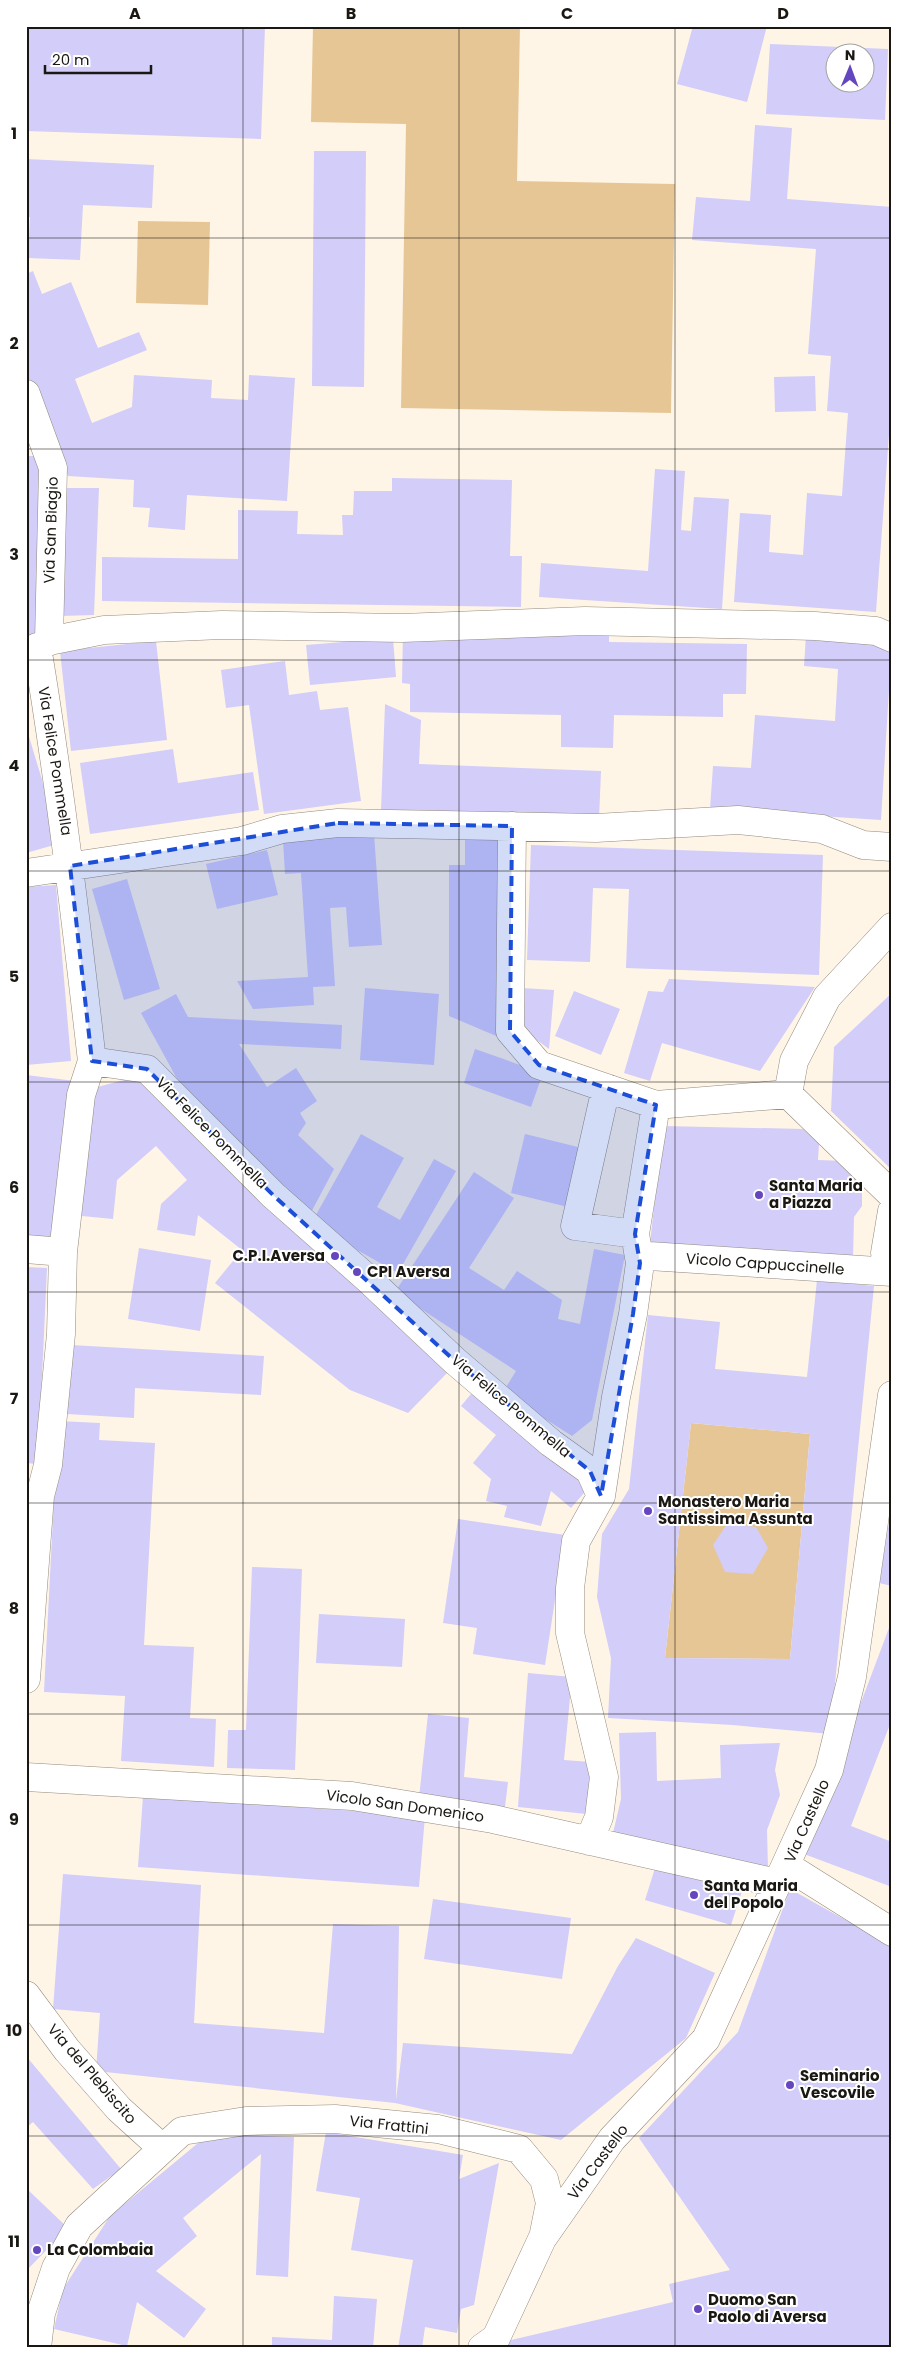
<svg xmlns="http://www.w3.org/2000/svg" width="918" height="2374" viewBox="0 0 918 2374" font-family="Poppins,sans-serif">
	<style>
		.green { fill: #e7c695 }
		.building { fill: #d2cdf9; fill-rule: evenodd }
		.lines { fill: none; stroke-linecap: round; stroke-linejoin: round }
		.minor-casing { stroke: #938a7e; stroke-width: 29 }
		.minor { stroke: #fff; stroke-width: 28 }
		.marked { fill: #1d4ed8; fill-opacity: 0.2; stroke: #1d4ed8; stroke-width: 4; stroke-dasharray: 10 6; stroke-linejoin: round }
		.grid { fill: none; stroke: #1b1813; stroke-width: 1; stroke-opacity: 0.55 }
		.poi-dot { fill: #6446bf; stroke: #fff; stroke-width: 2 }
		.labels { text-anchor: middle; stroke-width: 4; stroke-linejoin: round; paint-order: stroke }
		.street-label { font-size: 15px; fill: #1b1813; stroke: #fff }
		.poi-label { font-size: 15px; font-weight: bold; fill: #1b1813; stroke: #fff; text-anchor: start }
		.neatline { fill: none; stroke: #1b1813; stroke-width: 2 }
		.grid-label { font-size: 16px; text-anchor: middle; font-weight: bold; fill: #1b1813 }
	</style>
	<rect width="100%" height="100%" fill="#fef5e7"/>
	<path class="green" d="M313 26H520L517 181 675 184 671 413 401 408 406 124 311 122Z
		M138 221 210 222 208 305 136 303Z
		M691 1423 810 1434 790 1659 665 1658Z"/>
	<path class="building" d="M26 26H265L261 139 26 131Z
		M693 26H767L747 102 677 84Z
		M770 44 888 49 885 120 766 114ZM836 52H866V82H836Z
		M755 125 792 128 787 199 892 207V393L876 612 734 602 740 513 771 515 769 552 803 555 807 493 842 496 848 413 827 411 831 356 808 354 816 249 692 240 696 197 750 201Z
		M314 151H366L364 387 312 386Z
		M26 159 154 165 152 208 83 205 80 260 28 258 30 217H26Z
		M33 271 42 294 71 282 98 348 139 332 147 350 75 379 92 423 132 407 134 375 212 380 211 398 248 400 249 375 295 378 287 501 187 495 185 530 148 527 150 508 133 507 134 480 68 476 26 373V274Z
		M815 376 816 411 775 412 774 377Z
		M26 456H41L38 633 26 640Z
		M655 469 685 471 681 530 691 531 694 497 729 499 722 609 539 597 541 563 648 571Z
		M392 478 512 480 510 556H522L521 607 102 601V557L238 559V510L298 511 297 534 343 535 342 515H353L354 491H392Z
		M65 488H99L94 615 60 616Z
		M403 632 609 636V642L747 644 746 694H723V717L614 715 613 748 561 747V715L410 712V684L402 683Z
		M806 635 892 640 881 820 710 809 713 766 751 768 755 715 835 721 838 669 804 666Z
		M393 638 396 677 310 685 306 645Z
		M156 641 167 740 71 751 60 651Z
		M285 661 289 695 317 691 320 710 348 707 361 801 264 814 249 705 226 708 221 670Z
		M385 704 421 720 419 764 601 771 599 819 381 810Z
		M27 730 61 843 26 853V731Z
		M173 749 178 783 253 772 259 810 90 834 80 763Z
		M374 834 382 945 349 947 346 907 330 908 335 986 313 987 314 1005 253 1009 237 981 308 977 301 873 285 874 283 840Z
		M465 837H502L501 1038 449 1016V865H465Z
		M531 845 823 855 819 975 626 968 629 889 593 888 590 962 527 960Z
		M267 850 278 895 217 909 206 864Z
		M127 879 160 989 124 1000 92 889Z
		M56 885 71 1061 26 1065V887Z
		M669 979 815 987 760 1071 662 1043 650 1081 624 1073 648 991 663 992Z
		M365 988 439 994 434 1065 360 1060Z
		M522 988 554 990 549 1049 519 1027Z
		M574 991 620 1009 601 1055 555 1036Z
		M892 993V1170L831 1111 834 1047Z
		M176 994 188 1017 342 1025 341 1049 239 1044 267 1087 296 1068 317 1101 300 1113 306 1123 298 1135 334 1169 307 1220 176 1077 141 1013Z
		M475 1049 543 1073 531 1107 464 1083Z
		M26 1075 75 1081 56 1241 26 1237Z
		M143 1075 449 1371 408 1413 350 1390 215 1283 242 1250 198 1215 195 1236 157 1230 161 1204 187 1180 156 1146 117 1180 113 1219 72 1215 86 1090Z
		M663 1126 803 1129 819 1144 818 1160 845 1161 862 1183V1206L854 1217 853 1257 650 1243Z
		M361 1134 404 1158 377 1207 400 1220 434 1159 456 1171 398 1273 311 1224Z
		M525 1134 582 1148 568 1207 511 1193Z
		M474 1172 514 1198 469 1268 504 1290 517 1271 562 1300 558 1319 580 1324 594 1249 625 1255 592 1420 572 1436 503 1392 516 1371 395 1292Z
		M139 1248 211 1260 200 1331 128 1319Z
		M26 1267 47 1268 38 1464 26 1463Z
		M817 1280 874 1286 830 1734 733 1725 608 1718 611 1658 597 1597 602 1534 629 1489 648 1315 720 1322 715 1369 807 1377ZM691 1423 810 1434 790 1659 665 1658Z
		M71 1345 264 1356 261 1395 135 1388 134 1418 67 1414Z
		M475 1389 590 1486 571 1508 551 1491 541 1526 504 1517 507 1506 486 1501 491 1479 473 1463 496 1435 461 1406Z
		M58 1421 100 1423 99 1440 155 1443 144 1645 194 1647 190 1718 216 1719 214 1767 121 1761 125 1696 44 1692Z
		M891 1511H892V1586L879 1583Z
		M458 1519 565 1535 545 1665 473 1654 477 1628 443 1623Z
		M727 1524 756 1527 768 1548 753 1574 725 1572 713 1545Z
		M252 1567 302 1569 295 1770 227 1768 228 1730H246Z
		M319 1614 405 1619 402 1667 316 1663Z
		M889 1628 892 1629V1719L851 1826 892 1842V1887L804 1854Z
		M528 1673 572 1677 564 1760 590 1762 587 1814 518 1807Z
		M428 1714 469 1718 464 1777 508 1782 505 1807 419 1798Z
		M656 1732 657 1781 721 1778 720 1745 780 1743 775 1770 780 1795 767 1830 768 1870 613 1833 621 1799 619 1733Z
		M143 1796 425 1816 419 1887 138 1867Z
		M656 1865 742 1891 731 1925 645 1900Z
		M63 1874 201 1885 194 2023 324 2033 333 1924 399 1926 396 2100 403 2043 572 2054 618 1966 636 1938 715 1973 686 2038 561 2140 395 2103 96 2071 100 2013 53 2009Z
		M790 1889 892 1946V2348H503L507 2341 673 2302 669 2284 730 2270 639 2138 738 2032Z
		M433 1899 571 1918 562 1979 424 1959Z
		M26 2056 121 2169 93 2189 33 2122 26 2128Z
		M326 2132 463 2155 459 2179 499 2163 474 2305 461 2309 457 2333 425 2327 422 2348H398L413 2260 351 2250 360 2198 316 2191Z
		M209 2134 294 2137 288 2277 256 2275 261 2154 183 2218 197 2236 156 2271 206 2309 184 2338 137 2302 127 2346 54 2329 63 2289 110 2216Z
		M26 2188 68 2228 26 2271Z
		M334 2296 377 2299 373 2348H272V2337L332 2340Z"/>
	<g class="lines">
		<defs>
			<path id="minor" d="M26 394 53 468 49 641
				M37 647C60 785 76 922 92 1061L147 1069 273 1195 368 1279 455 1361 551 1443 590 1471 601 1496
				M26 656 49 641 104 630 222 625 402 628 585 621 815 626 876 631 892 638
				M512 826 510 1031 539 1065 656 1105
				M26 873 242 841 282 829 338 823 596 828 738 820 822 829 863 845 892 847
				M606 1088 575 1226 635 1234
				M788 1094 794 1061 827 997 892 927
				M788 1094 892 1195
				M892 1211 885 1253 892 1263
				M26 1249 63 1252 61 1334 48 1465 40 1496 26 1679
				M63 1252 81 1095 92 1061
				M640 1263 649 1256 892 1272
				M26 1777 352 1796 493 1819 777 1883
				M589 1841 599 1817 604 1777 570 1633V1588L576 1541 601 1496 616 1397 633 1314 640 1263 635 1234 656 1105 788 1094
				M787 1866 892 1932
				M26 1995 67 2050 119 2109 162 2148
				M37 2348 41 2313 56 2268 79 2226 182 2131 246 2121 335 2119 438 2129 519 2149 544 2179 550 2203 544 2233
				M482 2348 496 2338 542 2239 612 2139 706 2039 829 1770 852 1677 892 1395"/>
		</defs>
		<use href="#minor" class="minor-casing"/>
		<use href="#minor" class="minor"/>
	</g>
	<path class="marked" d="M338 823 512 826 510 1031 539 1065 656 1105 635 1234 640 1263 633 1314 601 1496 590 1471 455 1361 273 1195 147 1069 92 1061 70 866Z"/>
	<path class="grid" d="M243 26V2348M459 26V2348M675 26V2348M26 238H892M26 449H892M26 660H892M26 871H892M26 1082H892M26 1292H892M26 1503H892M26 1714H892M26 1925H892M26 2136H892"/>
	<g class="poi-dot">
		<circle cx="759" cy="1195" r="5"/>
		<circle cx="335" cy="1256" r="5"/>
		<circle cx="357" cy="1272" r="5"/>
		<circle cx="648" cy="1511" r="5"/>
		<circle cx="694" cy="1895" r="5"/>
		<circle cx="790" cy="2085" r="5"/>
		<circle cx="37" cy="2250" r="5"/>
		<circle cx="698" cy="2309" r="5"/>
	</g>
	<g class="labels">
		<g class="street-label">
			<text transform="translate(51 530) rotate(-88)" y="5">Via San Biagio</text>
			<text transform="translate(55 761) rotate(81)" y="5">Via Felice Pommella</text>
			<text transform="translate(212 1133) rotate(45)" y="5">Via Felice Pommella</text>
			<text transform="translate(765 1264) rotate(4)" y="5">Vicolo Cappuccinelle</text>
			<text transform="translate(511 1406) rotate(40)" y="5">Via Felice Pommella</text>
			<text transform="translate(405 1806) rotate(8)" y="5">Vicolo San Domenico</text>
			<text transform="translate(807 1821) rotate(-66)" y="5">Via Castello</text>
			<text transform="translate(92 2074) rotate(49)" y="5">Via del Plebiscito</text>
			<text transform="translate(389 2125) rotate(6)" y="5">Via Frattini</text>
			<text transform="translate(598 2162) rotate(-53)" y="5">Via Castello</text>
		</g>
		<g class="poi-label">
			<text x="769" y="1191">Santa Maria<tspan x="769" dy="17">a Piazza</tspan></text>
			<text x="325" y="1261" text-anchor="end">C.P.I.Aversa</text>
			<text x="367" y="1277">CPI Aversa</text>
			<text x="658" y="1507">Monastero Maria<tspan x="658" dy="17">Santissima Assunta</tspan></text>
			<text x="704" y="1891">Santa Maria<tspan x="704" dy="17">del Popolo</tspan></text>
			<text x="800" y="2081">Seminario<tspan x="800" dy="17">Vescovile</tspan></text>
			<text x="47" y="2255">La Colombaia</text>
			<text x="708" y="2305">Duomo San<tspan x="708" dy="17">Paolo di Aversa</tspan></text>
		</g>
	</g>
	<rect width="918" height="2374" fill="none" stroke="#ffffff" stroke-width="55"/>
	<g transform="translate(850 68) rotate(1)"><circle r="24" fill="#ffffff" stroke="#a4a3a1"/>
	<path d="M0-4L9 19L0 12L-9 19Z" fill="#6446bf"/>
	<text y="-8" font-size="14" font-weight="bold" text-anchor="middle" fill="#1b1813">N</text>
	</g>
	<path d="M45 65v8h106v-8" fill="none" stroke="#1b1813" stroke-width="2.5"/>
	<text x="52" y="65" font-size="15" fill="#1b1813" stroke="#ffffff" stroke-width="4" paint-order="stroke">20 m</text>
	<rect x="28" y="28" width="862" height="2318" class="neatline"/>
	<g class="grid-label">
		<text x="135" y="19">A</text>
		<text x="351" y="19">B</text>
		<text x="567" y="19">C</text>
		<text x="783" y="19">D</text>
		<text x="14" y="139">1</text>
		<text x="14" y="349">2</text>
		<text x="14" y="560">3</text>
		<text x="14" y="771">4</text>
		<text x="14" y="982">5</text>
		<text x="14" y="1193">6</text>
		<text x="14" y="1404">7</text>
		<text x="14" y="1614">8</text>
		<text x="14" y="1825">9</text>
		<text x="14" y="2036">10</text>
		<text x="14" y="2247">11</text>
	</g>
</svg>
